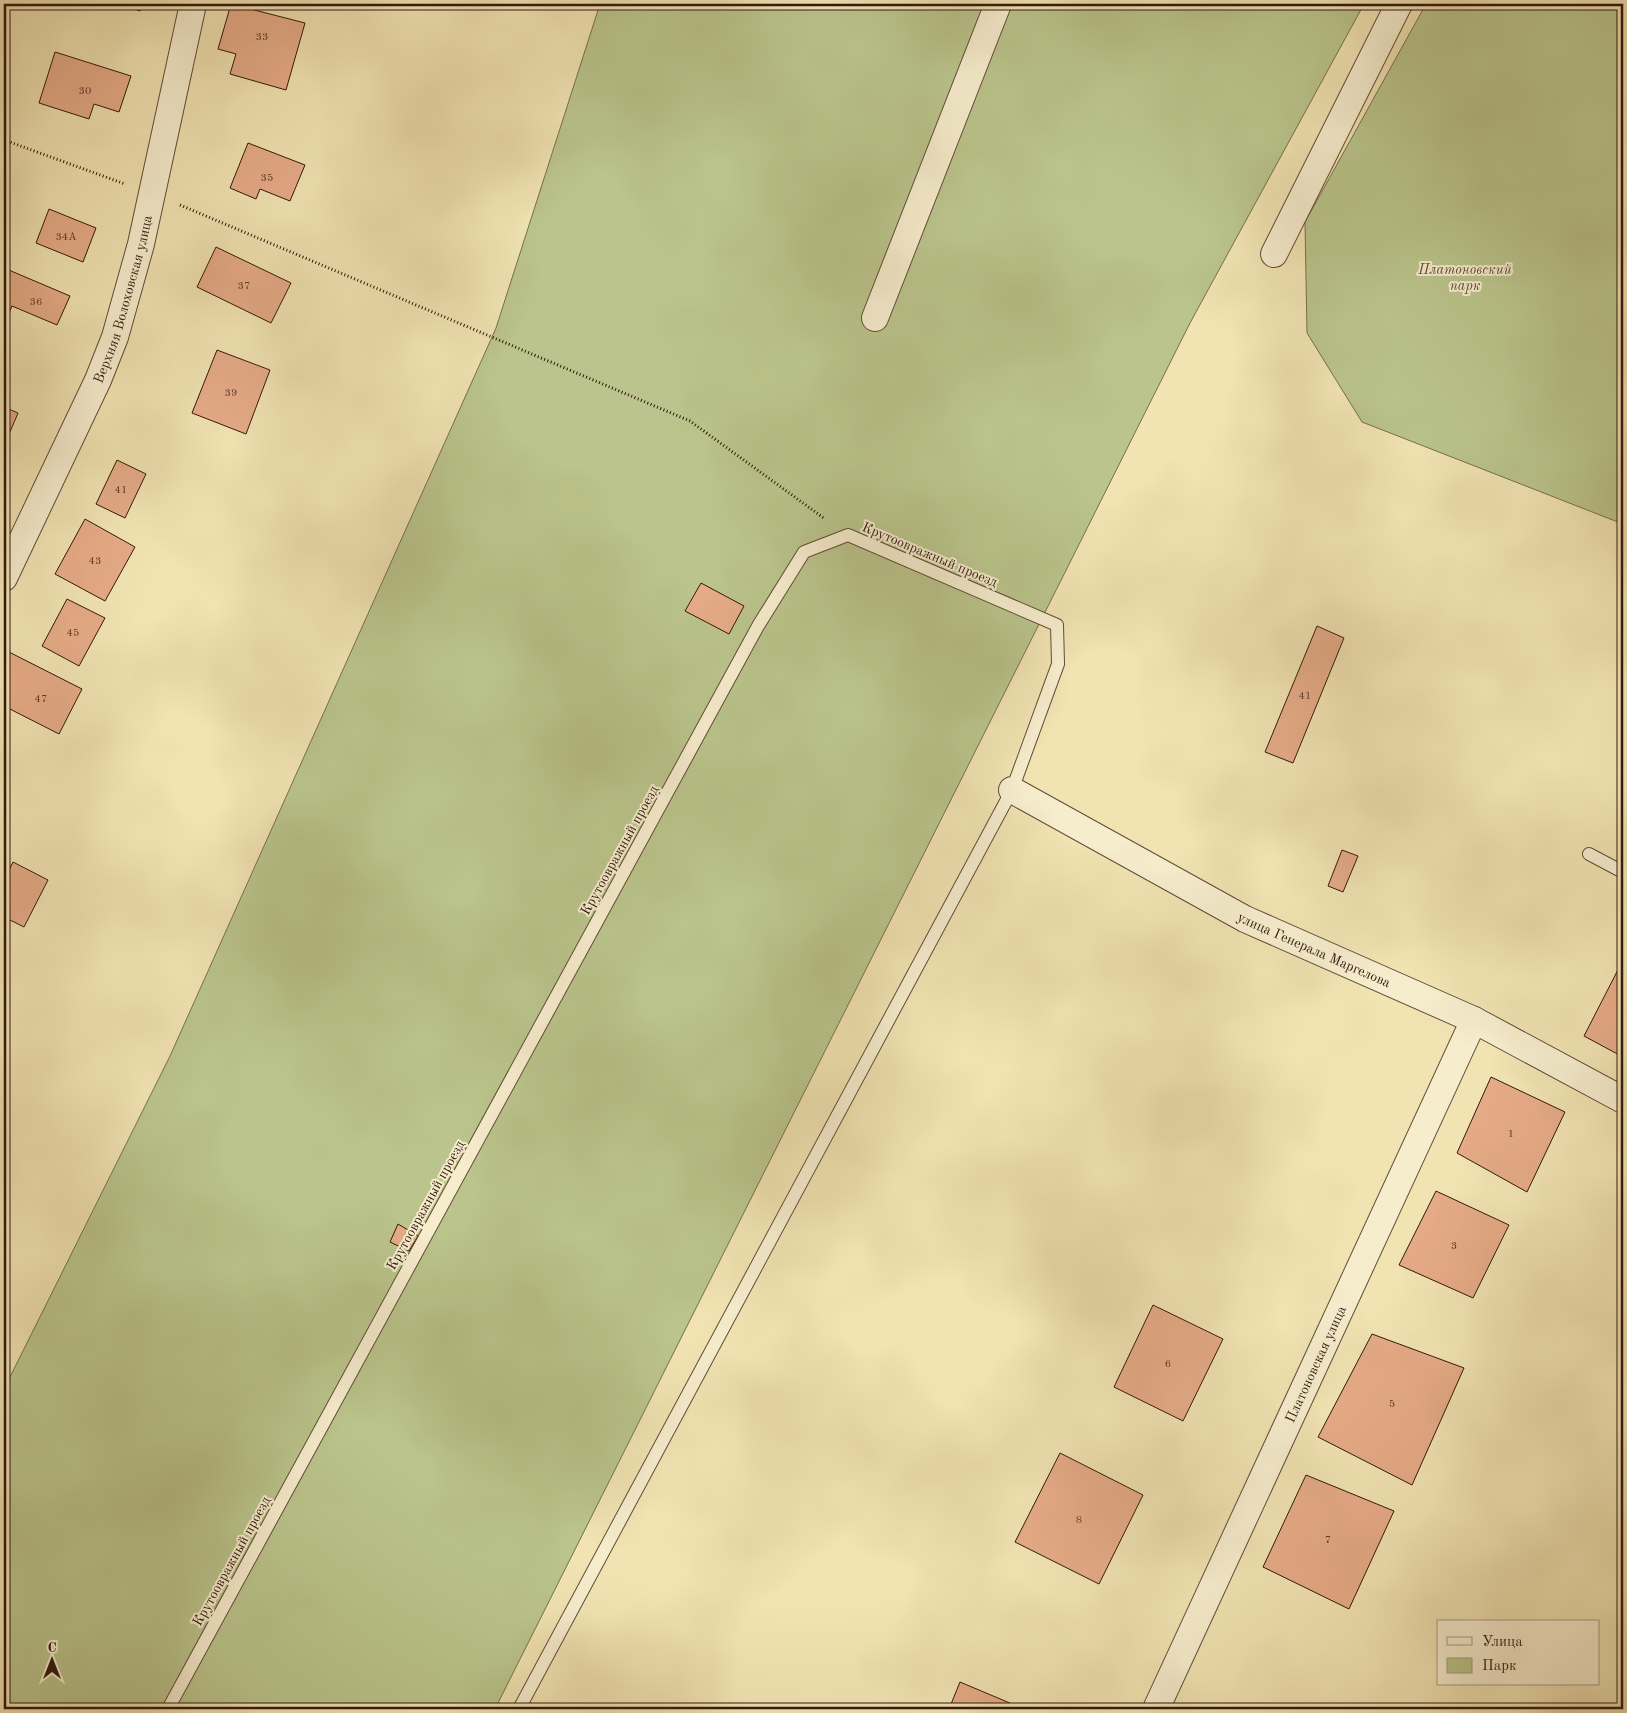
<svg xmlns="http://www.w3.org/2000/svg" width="1627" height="1713" viewBox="0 0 1627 1713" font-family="'Old Standard TT',serif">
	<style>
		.green { fill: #bac48c; stroke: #766e4d }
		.building { fill: #e5ab87; stroke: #32180e }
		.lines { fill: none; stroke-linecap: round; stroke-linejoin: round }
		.service-casing { stroke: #624b37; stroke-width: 14 }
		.minor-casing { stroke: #624b37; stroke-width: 28 }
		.path { stroke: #32180e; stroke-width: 3; stroke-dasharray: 1 2.5; stroke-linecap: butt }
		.service { stroke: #f6edcd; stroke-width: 12 }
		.minor { stroke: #f6edcd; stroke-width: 26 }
		.labels { text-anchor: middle; stroke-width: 4; stroke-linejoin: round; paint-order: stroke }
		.number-label { font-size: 11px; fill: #5f3d2c }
		.park-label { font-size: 14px; font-style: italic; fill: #5b4c34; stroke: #f6edcd }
		.street-label { font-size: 14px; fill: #32180e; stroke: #f6edcd }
	</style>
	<rect width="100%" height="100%" fill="#f1e3b2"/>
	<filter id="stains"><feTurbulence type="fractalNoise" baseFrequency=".004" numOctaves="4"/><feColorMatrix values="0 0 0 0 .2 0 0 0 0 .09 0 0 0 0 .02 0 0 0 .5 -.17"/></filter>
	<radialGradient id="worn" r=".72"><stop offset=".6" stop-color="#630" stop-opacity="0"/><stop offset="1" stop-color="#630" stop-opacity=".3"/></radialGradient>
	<path class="green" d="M600 4H1364L1190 323 495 1709H4V1389L170 1056 496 328Z
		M1426 4H1623V524L1362 422 1307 333 1305 222Z"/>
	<path class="building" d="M120 4H143L140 11Z
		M231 4 305 23 286 90 230 74 236 54 218 49Z
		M55 52 131 76 119 112 94 104 89 119 39 103Z
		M248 143 305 165 290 201 260 189 256 199 230 188Z
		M49 209 96 228 83 262 36 243Z
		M216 247 291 283 271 323 197 287Z
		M4 268 70 296 57 325 12 306 9 313 4 311Z
		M217 350 270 370 246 434 192 413Z
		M4 407 18 413 4 446Z
		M117 460 146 474 125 518 96 504Z
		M85 519 135 547 105 601 55 574Z
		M701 583 744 606 729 634 685 611Z
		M67 599 105 618 79 666 42 646Z
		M1317 626 1344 638 1293 763 1265 752Z
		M7 651 82 689 59 734 4 706V656Z
		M4 733 10 736 4 748Z
		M1342 850 1358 856 1343 892 1328 886Z
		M13 862 48 880 24 927 4 917V880Z
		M1623 960V1057L1584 1036Z
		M1491 1077 1565 1112 1527 1192 1457 1153Z
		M1436 1191 1509 1225 1473 1298 1399 1265Z
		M398 1224 418 1236 409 1251 390 1242Z
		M1153 1305 1223 1339 1183 1421 1114 1387Z
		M1372 1334 1464 1368 1412 1485 1318 1437Z
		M1060 1453 1143 1495 1099 1584 1015 1542Z
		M1306 1475 1394 1511 1349 1609 1263 1567Z
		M960 1682 1024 1709H949Z"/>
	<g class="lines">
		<defs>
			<path id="service" d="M1589 854 1623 872
				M168 1709 758 626 804 552 848 535 1057 625 1058 664 1012 790 519 1709"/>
			<g id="minor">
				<path d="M1274 254 1399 4"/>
				<path d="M875 318 998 4"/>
				<path id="s1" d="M4 578 98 380 115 337 141 244 193 4"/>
				<path id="s2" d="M1012 790 1245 919 1474 1020 1623 1100"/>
				<path id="s3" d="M1156 1709 1474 1020"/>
			</g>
		</defs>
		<use href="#service" class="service-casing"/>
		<use href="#minor" class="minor-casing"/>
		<path class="path" d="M4 140 125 184
			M180 205 690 421 825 519"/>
		<use href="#service" class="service"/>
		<use href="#minor" class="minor"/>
	</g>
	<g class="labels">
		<g class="number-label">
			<text x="262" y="40">33</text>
			<text x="85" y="94">30</text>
			<text x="267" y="181">35</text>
			<text x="66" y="240">34А</text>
			<text x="244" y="289">37</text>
			<text x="36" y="305">36</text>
			<text x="231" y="396">39</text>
			<text x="121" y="493">41</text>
			<text x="95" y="564">43</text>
			<text x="73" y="636">45</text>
			<text x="1305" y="699">41</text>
			<text x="41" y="702">47</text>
			<text x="1511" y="1137">1</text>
			<text x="1454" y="1249">3</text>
			<text x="1168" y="1367">6</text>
			<text x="1392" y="1407">5</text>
			<text x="1079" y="1523">8</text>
			<text x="1328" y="1543">7</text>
		</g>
		<g class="park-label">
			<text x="1465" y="274">Платоновский<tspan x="1465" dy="16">парк</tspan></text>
		</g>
		<g class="street-label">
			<text dy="5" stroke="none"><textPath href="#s1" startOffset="304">Верхняя Волоховская улица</textPath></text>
			<text transform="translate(930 554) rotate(23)" y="5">Крутоовражный проезд</text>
			<text transform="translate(619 850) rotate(-61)" y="5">Крутоовражный проезд</text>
			<text dy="5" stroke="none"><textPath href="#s2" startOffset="342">улица Генерала Маргелова</textPath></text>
			<text transform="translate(425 1205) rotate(-61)" y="5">Крутоовражный проезд</text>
			<text dy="5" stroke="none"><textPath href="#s3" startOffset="380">Платоновская улица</textPath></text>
			<text transform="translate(231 1561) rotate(-61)" y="5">Крутоовражный проезд</text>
		</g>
	</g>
	<rect width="1627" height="1713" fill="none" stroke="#f1e3b2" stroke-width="20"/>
	<rect x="5" y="5" width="1617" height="1703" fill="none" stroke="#32180e" stroke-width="2.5"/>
	<rect x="10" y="10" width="1607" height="1693" fill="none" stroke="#32180e"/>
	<rect x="1437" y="1620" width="162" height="65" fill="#f6edcd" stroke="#a89881"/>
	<rect x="1447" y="1637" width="25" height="8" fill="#f6edcd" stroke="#a89881"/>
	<text x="1482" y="1646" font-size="15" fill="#32180e">Улица</text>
	<rect x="1447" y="1658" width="25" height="15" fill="#bac48c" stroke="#a89881"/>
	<text x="1482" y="1670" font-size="15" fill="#32180e">Парк</text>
	<g transform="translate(52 1660)" stroke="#f6edcd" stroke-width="4" paint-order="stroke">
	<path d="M0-4L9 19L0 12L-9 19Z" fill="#32180e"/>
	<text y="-8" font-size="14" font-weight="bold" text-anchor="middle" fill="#32180e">С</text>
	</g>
	<rect width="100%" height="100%" filter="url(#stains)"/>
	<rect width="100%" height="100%" fill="url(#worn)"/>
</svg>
